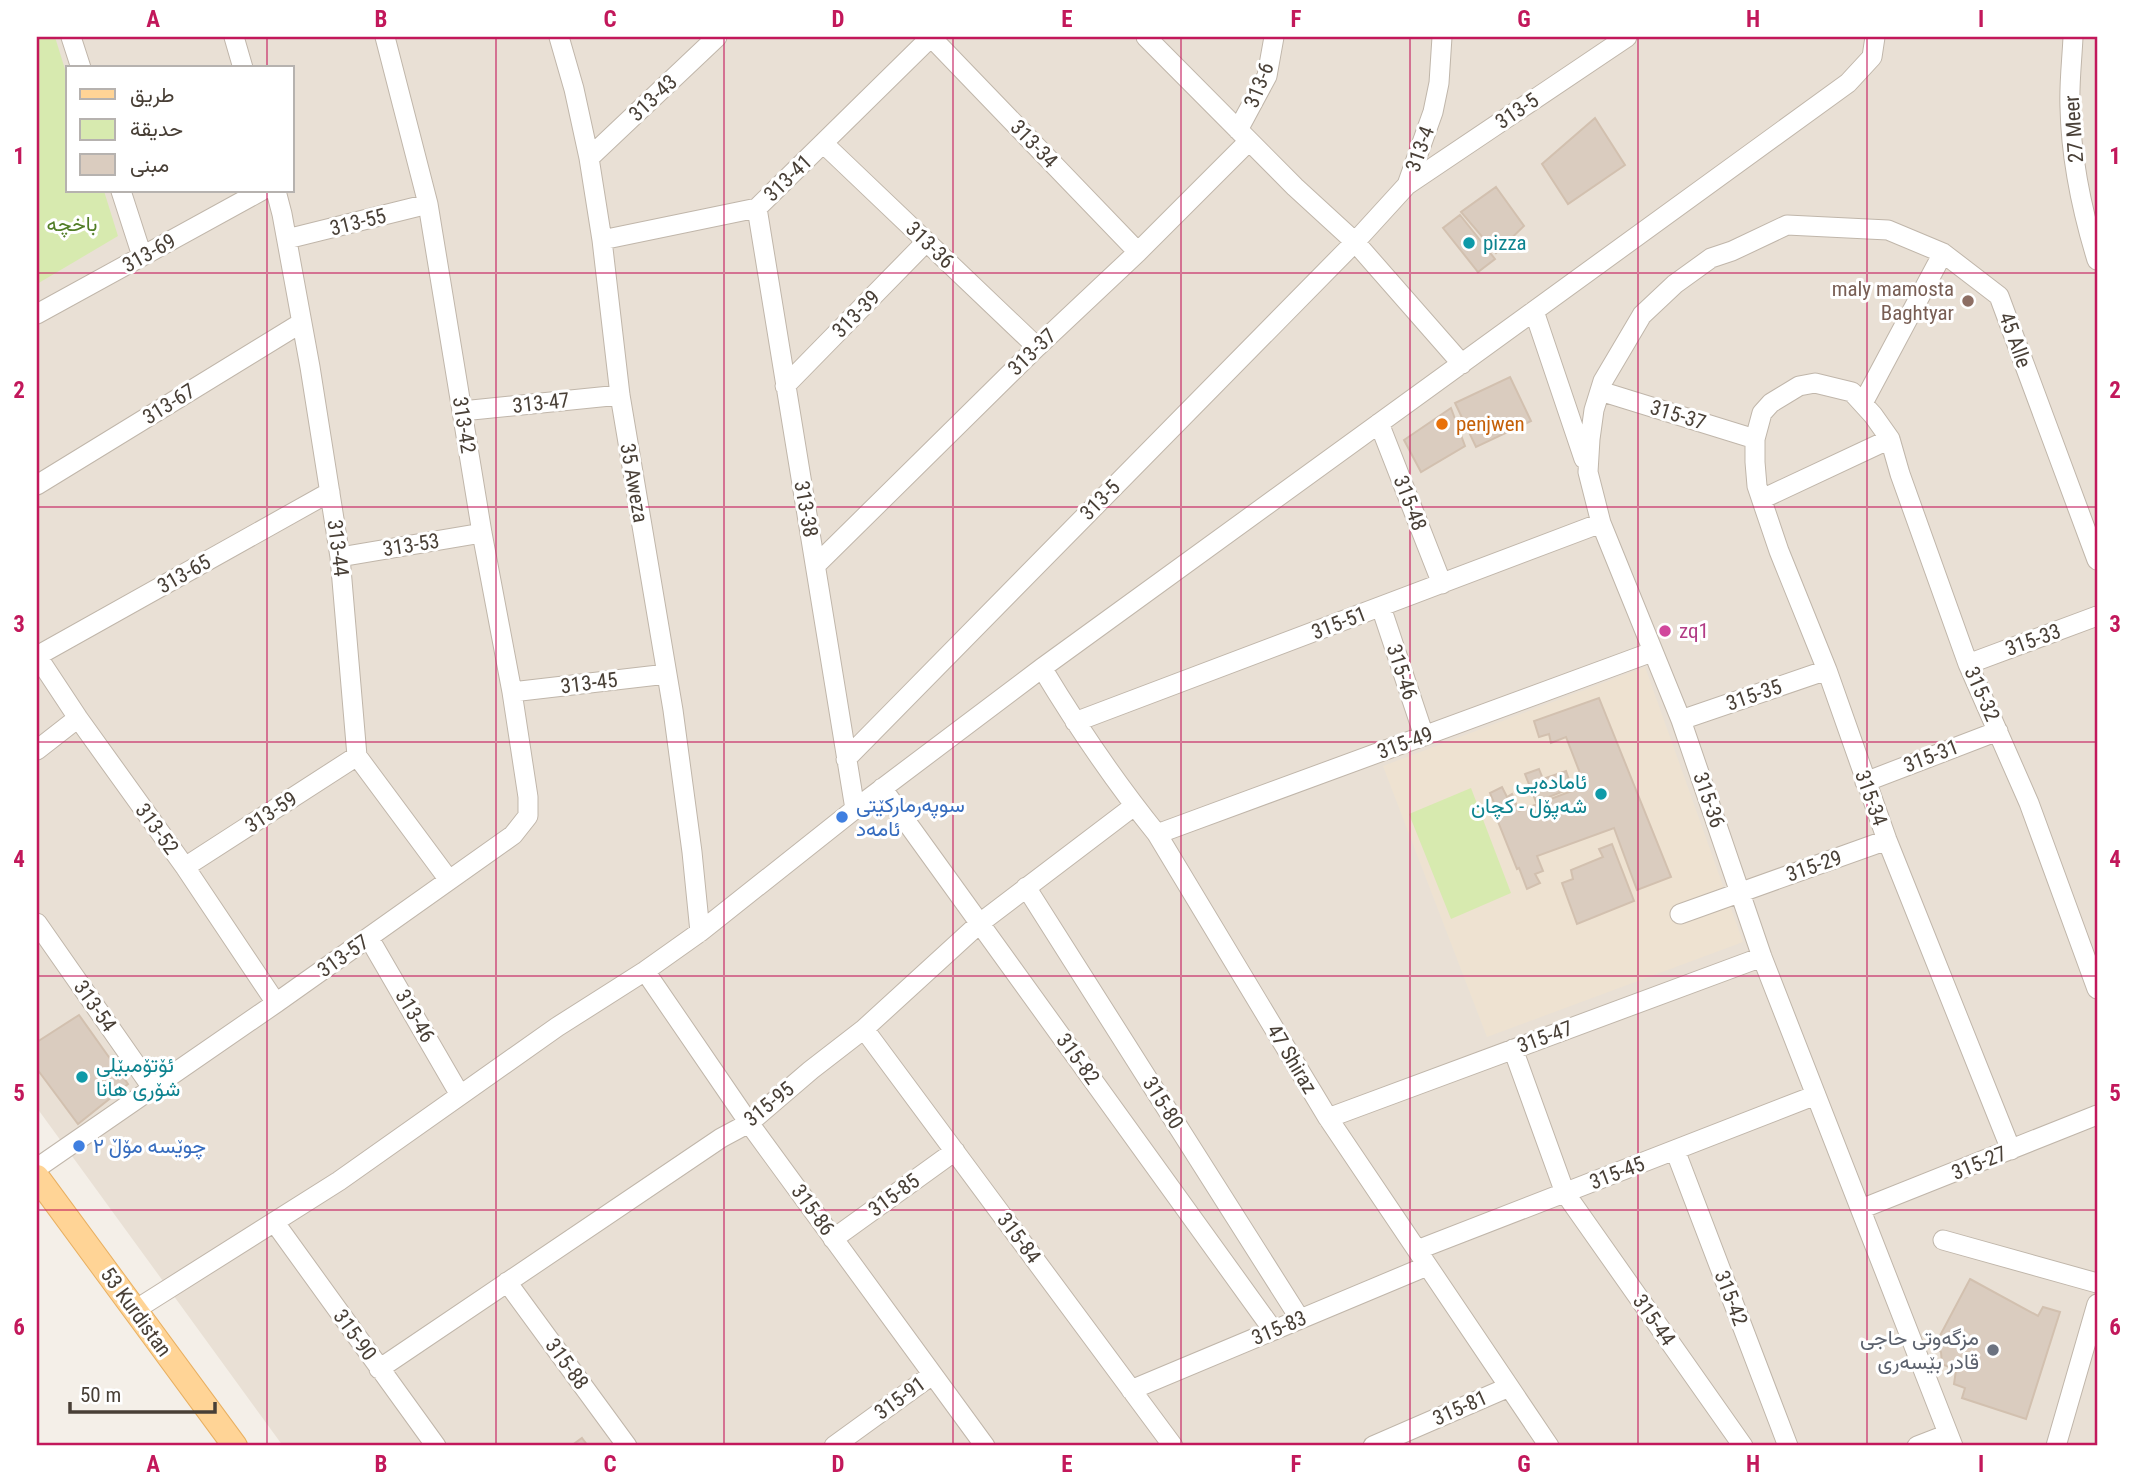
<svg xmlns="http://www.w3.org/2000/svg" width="2134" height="1483" viewBox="0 0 2134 1483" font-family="'Roboto Condensed',Vazirmatn,sans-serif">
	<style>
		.residential { fill: #e9e0d5; fill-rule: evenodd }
		.education { fill: #eee2d1 }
		.green { fill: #d7eaaf }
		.building { fill: #daccbf; stroke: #d2c0af; stroke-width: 2 }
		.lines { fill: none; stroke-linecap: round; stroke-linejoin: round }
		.minor-casing { stroke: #c0b6aa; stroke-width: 21 }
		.major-casing { stroke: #e9b061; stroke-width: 26 }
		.minor { stroke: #fff; stroke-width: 19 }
		.major { stroke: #ffd496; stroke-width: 24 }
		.grid { fill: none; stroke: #c2185b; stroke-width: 2; stroke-opacity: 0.55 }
		.culture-dot { fill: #0f9aa8; stroke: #fff; stroke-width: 2.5 }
		.education-dot { fill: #8d6e63; stroke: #fff; stroke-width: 2.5 }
		.food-dot { fill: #e8710a; stroke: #fff; stroke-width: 2.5 }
		.hotel-dot { fill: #d1479c; stroke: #fff; stroke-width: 2.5 }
		.shop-dot { fill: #3f7fe0; stroke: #fff; stroke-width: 2.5 }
		.worship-dot { fill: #6b7280; stroke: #fff; stroke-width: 2.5 }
		.labels { text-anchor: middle; stroke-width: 6; stroke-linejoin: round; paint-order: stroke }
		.street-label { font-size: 21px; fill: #483f36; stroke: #fff }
		.park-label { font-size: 21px; fill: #517d26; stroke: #fff }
		.culture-label { font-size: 21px; fill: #0d838f; stroke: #fff; text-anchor: start }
		.education-label { font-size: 21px; fill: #785e54; stroke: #fff; text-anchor: end }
		.food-label { font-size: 21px; fill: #c56008; stroke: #fff; text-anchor: start }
		.hotel-label { font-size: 21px; fill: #b23c85; stroke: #fff; text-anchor: start }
		.shop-label { font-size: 21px; fill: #366cbe; stroke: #fff; text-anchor: start }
		.worship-label { font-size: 21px; fill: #5b616d; stroke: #fff; text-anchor: end }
		.neatline { fill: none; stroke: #c2185b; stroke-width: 2.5 }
		.grid-label { font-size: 23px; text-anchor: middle; font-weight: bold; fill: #c2185b }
	</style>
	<rect width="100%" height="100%" fill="#f4efe8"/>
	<path class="residential" d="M37 37H2097V1446H283L37 1108ZM68 68H292V191H68Z"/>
	<path class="education" d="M1645 667 1743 942 1487 1037 1383 766Z"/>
	<path class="green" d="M37 37H55L68 79V191H104L118 236 37 284Z
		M1471 788 1511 893 1451 919 1409 814Z"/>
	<path class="building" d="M1595 118 1625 165 1568 204 1542 164Z
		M1496 187 1524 226 1496 253 1461 212Z
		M1460 215 1495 259 1478 272 1443 228Z
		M1510 377 1531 421 1476 447 1455 403Z
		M1451 408 1465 446 1421 472 1404 440Z
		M1599 698 1671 877 1637 890 1614 828 1537 856 1543 871 1535 874 1540 883 1527 889 1519 868 1517 869 1495 814 1498 813 1490 793 1502 787 1507 797 1512 794 1519 811 1585 786 1566 737 1551 743 1549 734 1539 737 1534 721Z
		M1539 769 1543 779 1566 771 1572 788 1536 802 1525 774Z
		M1612 844 1634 901 1577 924 1562 883 1573 879 1571 870 1603 857 1599 849Z
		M79 1015 128 1084 78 1124 37 1069V1042Z
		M1970 1279 2038 1316 2043 1307 2060 1312 2026 1419 1962 1398 1965 1388 1954 1384 1956 1370 1942 1364 1941 1352 1934 1347Z
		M582 1438 588 1446H571Z"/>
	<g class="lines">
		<defs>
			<path id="minor" d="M71 37 81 68
				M234 37 243 68
				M559 37 574 89 589 158 602 240 620 395 673 710 692 852 700 932
				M931 37 1138 252
				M1146 37 1295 187 1355 242 1462 364
				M2073 37C2072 60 2069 84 2070 107 2071 159 2082 211 2097 260
				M1238 130 1267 76 1274 37
				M823 143 1037 347
				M589 158 717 37
				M1407 185 1627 37
				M121 191 142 256
				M276 191 282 214 310 367 340 557 357 756 449 880
				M757 208 855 809
				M287 239 428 204
				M602 240 757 208 931 37
				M1534 311 1584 459
				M37 314 261 191
				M785 386 926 242
				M1600 391 1755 439
				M1863 403 1943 253
				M462 411 620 395
				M1379 423 1442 584
				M37 485 301 323
				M1762 499 1890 439
				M340 557 482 533
				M816 565 1037 347 1138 252 1249 141
				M1381 607 1424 736
				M37 656 78 718 185 867 276 1003
				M37 656 330 492
				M1968 664 2097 616
				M1042 668C1077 726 1115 782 1157 834L1328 1118 1549 1446
				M512 692 667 674
				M1681 720 1827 670
				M1075 722 1601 523
				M37 750 78 718
				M846 759 1355 242 1407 185 1433 112 1439 83 1442 37
				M1865 782 1998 731
				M882 788 1273 1330
				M1157 834 1652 652
				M185 867 357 756
				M1026 887 1300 1319
				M1680 914 1887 840
				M37 923 153 1089
				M369 938 460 1095
				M645 971 749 1123 985 1446
				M864 1029 1173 1446
				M1513 1049 1565 1193 1743 1446
				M1328 1118 1762 957
				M1675 1150 1788 1446
				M2011 1150 1887 840 1827 670 1779 551 1757 486 1755 462V439L1762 413 1771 403 1799 386 1815 383 1852 392 1873 415 1890 439 1900 474 1968 664 2029 803 2097 989
				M37 1168 276 1003 513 835 528 816V797L512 692 482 533 428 204 385 37
				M1861 1209 2097 1115
				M275 1223 436 1446
				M833 1239 955 1151
				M1943 1240 2097 1283
				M1417 1250 1816 1095
				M507 1282 627 1446
				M135 1310 339 1181 557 1027 645 971 700 932 855 809 1042 668 1848 83 1872 57 1875 37
				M379 1369 721 1138 749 1123 811 1070 864 1029 980 923 1134 806
				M1131 1390 1427 1266
				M834 1446 932 1375
				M1373 1446 1509 1387
				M1917 1446 1948 1434
				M1953 1446 1762 957 1681 720 1601 523 1588 472 1590 439 1594 410 1603 381 1642 315 1675 284 1711 258 1732 251 1787 225 1888 230 1943 253 1999 296 2097 560
				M2056 1446 2097 1304"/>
			<path id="major" d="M37 1177 235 1446"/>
		</defs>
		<use href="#minor" class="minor-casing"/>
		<use href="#major" class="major-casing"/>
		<use href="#minor" class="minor"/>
		<use href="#major" class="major"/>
	</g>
	<path class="grid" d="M267 37V68M496 37V1446M724 37V1446M953 37V1446M1181 37V1446M1410 37V1446M1638 37V1446M1867 37V1446M267 191V1446M37 273H2097M37 507H2097M37 742H2097M37 976H2097M37 1210H2097"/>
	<g class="culture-dot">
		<circle cx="1469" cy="243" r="7"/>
		<circle cx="1601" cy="794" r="7"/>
		<circle cx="82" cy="1077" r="7"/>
	</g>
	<circle class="education-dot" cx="1968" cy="301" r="7"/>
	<circle class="food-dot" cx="1442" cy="424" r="7"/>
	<circle class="hotel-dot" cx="1665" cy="631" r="7"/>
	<g class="shop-dot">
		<circle cx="842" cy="817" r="7"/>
		<circle cx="79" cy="1146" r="7"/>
	</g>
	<circle class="worship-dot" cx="1993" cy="1350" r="7"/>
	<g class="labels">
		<g class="street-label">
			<text transform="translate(1259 85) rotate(-68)" y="7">313-6</text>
			<text transform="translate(653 98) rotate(-43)" y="7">313-43</text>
			<text transform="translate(1517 111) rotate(-34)" y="7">313-5</text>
			<text transform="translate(2074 129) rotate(-94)" y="7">27 Meer</text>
			<text transform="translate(1034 144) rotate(46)" y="7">313-34</text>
			<text transform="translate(1420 149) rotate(-70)" y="7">313-4</text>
			<text transform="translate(788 178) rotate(-44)" y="7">313-41</text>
			<text transform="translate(358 222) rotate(-14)" y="7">313-55</text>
			<text transform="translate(930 245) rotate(44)" y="7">313-36</text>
			<text transform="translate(149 253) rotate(-29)" y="7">313-69</text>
			<text transform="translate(856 314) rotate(-45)" y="7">313-39</text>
			<text transform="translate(2015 340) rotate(70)" y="7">45 Alle</text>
			<text transform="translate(1032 352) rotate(-44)" y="7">313-37</text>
			<text transform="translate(541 403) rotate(-6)" y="7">313-47</text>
			<text transform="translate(169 404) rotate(-32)" y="7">313-67</text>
			<text transform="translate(1678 415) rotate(17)" y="7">315-37</text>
			<text transform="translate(464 425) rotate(81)" y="7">313-42</text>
			<text transform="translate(634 483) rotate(80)" y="7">35 Aweza</text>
			<text transform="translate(1100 500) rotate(-45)" y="7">313-5</text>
			<text transform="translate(1410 503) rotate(69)" y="7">315-48</text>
			<text transform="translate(806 509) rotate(80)" y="7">313-38</text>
			<text transform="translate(411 545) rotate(-9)" y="7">313-53</text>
			<text transform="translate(338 548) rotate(83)" y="7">313-44</text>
			<text transform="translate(184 574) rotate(-29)" y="7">313-65</text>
			<text transform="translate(1339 623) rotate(-21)" y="7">315-51</text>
			<text transform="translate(2033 640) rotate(-20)" y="7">315-33</text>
			<text transform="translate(1402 672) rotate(72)" y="7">315-46</text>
			<text transform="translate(589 683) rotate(-7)" y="7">313-45</text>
			<text transform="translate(1982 694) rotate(66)" y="7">315-32</text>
			<text transform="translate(1754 695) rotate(-19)" y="7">315-35</text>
			<text transform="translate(1405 743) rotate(-20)" y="7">315-49</text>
			<text transform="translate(1931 756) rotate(-21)" y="7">315-31</text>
			<text transform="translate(1871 798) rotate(70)" y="7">315-34</text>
			<text transform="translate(1709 800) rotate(71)" y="7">315-36</text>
			<text transform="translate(271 812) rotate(-33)" y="7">313-59</text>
			<text transform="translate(157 829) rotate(54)" y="7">313-52</text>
			<text transform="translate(1814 866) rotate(-19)" y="7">315-29</text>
			<text transform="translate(343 956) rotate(-35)" y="7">313-57</text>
			<text transform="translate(95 1006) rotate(55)" y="7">313-54</text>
			<text transform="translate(415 1016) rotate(60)" y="7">313-46</text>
			<text transform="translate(1545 1037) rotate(-20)" y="7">315-47</text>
			<text transform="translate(1078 1059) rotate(54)" y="7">315-82</text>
			<text transform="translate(1292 1059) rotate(59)" y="7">47 Shiraz</text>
			<text transform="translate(1163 1103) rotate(58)" y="7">315-80</text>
			<text transform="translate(769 1104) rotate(-39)" y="7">315-95</text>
			<text transform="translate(1979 1163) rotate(-22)" y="7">315-27</text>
			<text transform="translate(1617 1173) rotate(-21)" y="7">315-45</text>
			<text transform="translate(894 1195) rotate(-36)" y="7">315-85</text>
			<text transform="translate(813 1210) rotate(54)" y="7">315-86</text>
			<text transform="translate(1019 1238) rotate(53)" y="7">315-84</text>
			<text transform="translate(1731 1298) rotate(69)" y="7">315-42</text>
			<text transform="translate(136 1312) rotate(54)" y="7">53 Kurdistan</text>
			<text transform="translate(1654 1320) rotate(55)" y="7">315-44</text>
			<text transform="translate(1279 1328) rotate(-23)" y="7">315-83</text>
			<text transform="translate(355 1335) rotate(54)" y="7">315-90</text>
			<text transform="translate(567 1364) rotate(54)" y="7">315-88</text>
			<text transform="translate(900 1398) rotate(-36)" y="7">315-91</text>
			<text transform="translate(1460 1408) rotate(-24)" y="7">315-81</text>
		</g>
		<g class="park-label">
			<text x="72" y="231">باخچە</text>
		</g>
		<g class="culture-label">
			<text x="1483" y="250">pizza</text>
			<text x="1587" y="789" text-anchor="end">ئامادەیی<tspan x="1587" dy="24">شەپۆل - کچان</tspan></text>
			<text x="96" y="1072">ئۆتۆمبێلی<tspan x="96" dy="24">شۆری هانا</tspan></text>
		</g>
		<g class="education-label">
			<text x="1954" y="296">maly mamosta<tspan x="1954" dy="24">Baghtyar</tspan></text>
		</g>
		<g class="food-label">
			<text x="1456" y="431">penjwen</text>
		</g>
		<g class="hotel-label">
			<text x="1679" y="638">zq1</text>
		</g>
		<g class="shop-label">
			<text x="856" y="812">سوپەرمارکێتی<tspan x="856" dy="24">ئامەد</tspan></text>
			<text x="93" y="1153">چوێسە مۆڵ ۲</text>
		</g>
		<g class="worship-label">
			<text x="1979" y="1345">مزگەوتی حاجی<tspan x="1979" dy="24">قادر بێسەری</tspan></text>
		</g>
	</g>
	<rect width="2134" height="1483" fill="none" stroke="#ffffff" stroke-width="77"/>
	<rect x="66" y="66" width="228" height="126" fill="#ffffff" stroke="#b6b2af" stroke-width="2"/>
	<rect x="80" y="89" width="35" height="10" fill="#ffd496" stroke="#b6b2af" stroke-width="2"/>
	<text x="130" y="102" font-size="21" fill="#483f36">طريق</text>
	<rect x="80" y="119" width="35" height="21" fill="#d7eaaf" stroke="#b6b2af" stroke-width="2"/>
	<text x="130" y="136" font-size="21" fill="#483f36">حديقة</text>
	<rect x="80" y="154" width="35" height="21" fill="#daccbf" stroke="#b6b2af" stroke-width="2"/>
	<text x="130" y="172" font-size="21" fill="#483f36">مبنى</text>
	<path d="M70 1402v10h145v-10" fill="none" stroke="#483f36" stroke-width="3.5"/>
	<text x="80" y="1402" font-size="21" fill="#483f36" stroke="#ffffff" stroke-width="5" paint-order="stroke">50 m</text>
	<rect x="38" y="38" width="2058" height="1406" class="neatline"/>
	<g class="grid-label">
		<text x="153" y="27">A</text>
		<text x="381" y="27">B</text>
		<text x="610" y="27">C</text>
		<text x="838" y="27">D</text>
		<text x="1067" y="27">E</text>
		<text x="1296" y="27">F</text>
		<text x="1524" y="27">G</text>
		<text x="1753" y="27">H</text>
		<text x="1981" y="27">I</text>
		<text x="19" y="164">1</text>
		<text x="2115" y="164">1</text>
		<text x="19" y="398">2</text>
		<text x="2115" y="398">2</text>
		<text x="19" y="632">3</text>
		<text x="2115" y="632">3</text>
		<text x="19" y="867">4</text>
		<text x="2115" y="867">4</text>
		<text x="19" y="1101">5</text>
		<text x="2115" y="1101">5</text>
		<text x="19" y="1335">6</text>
		<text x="2115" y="1335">6</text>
		<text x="153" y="1472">A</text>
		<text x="381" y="1472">B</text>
		<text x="610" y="1472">C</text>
		<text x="838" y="1472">D</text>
		<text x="1067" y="1472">E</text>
		<text x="1296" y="1472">F</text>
		<text x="1524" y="1472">G</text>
		<text x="1753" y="1472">H</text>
		<text x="1981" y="1472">I</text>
	</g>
</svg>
